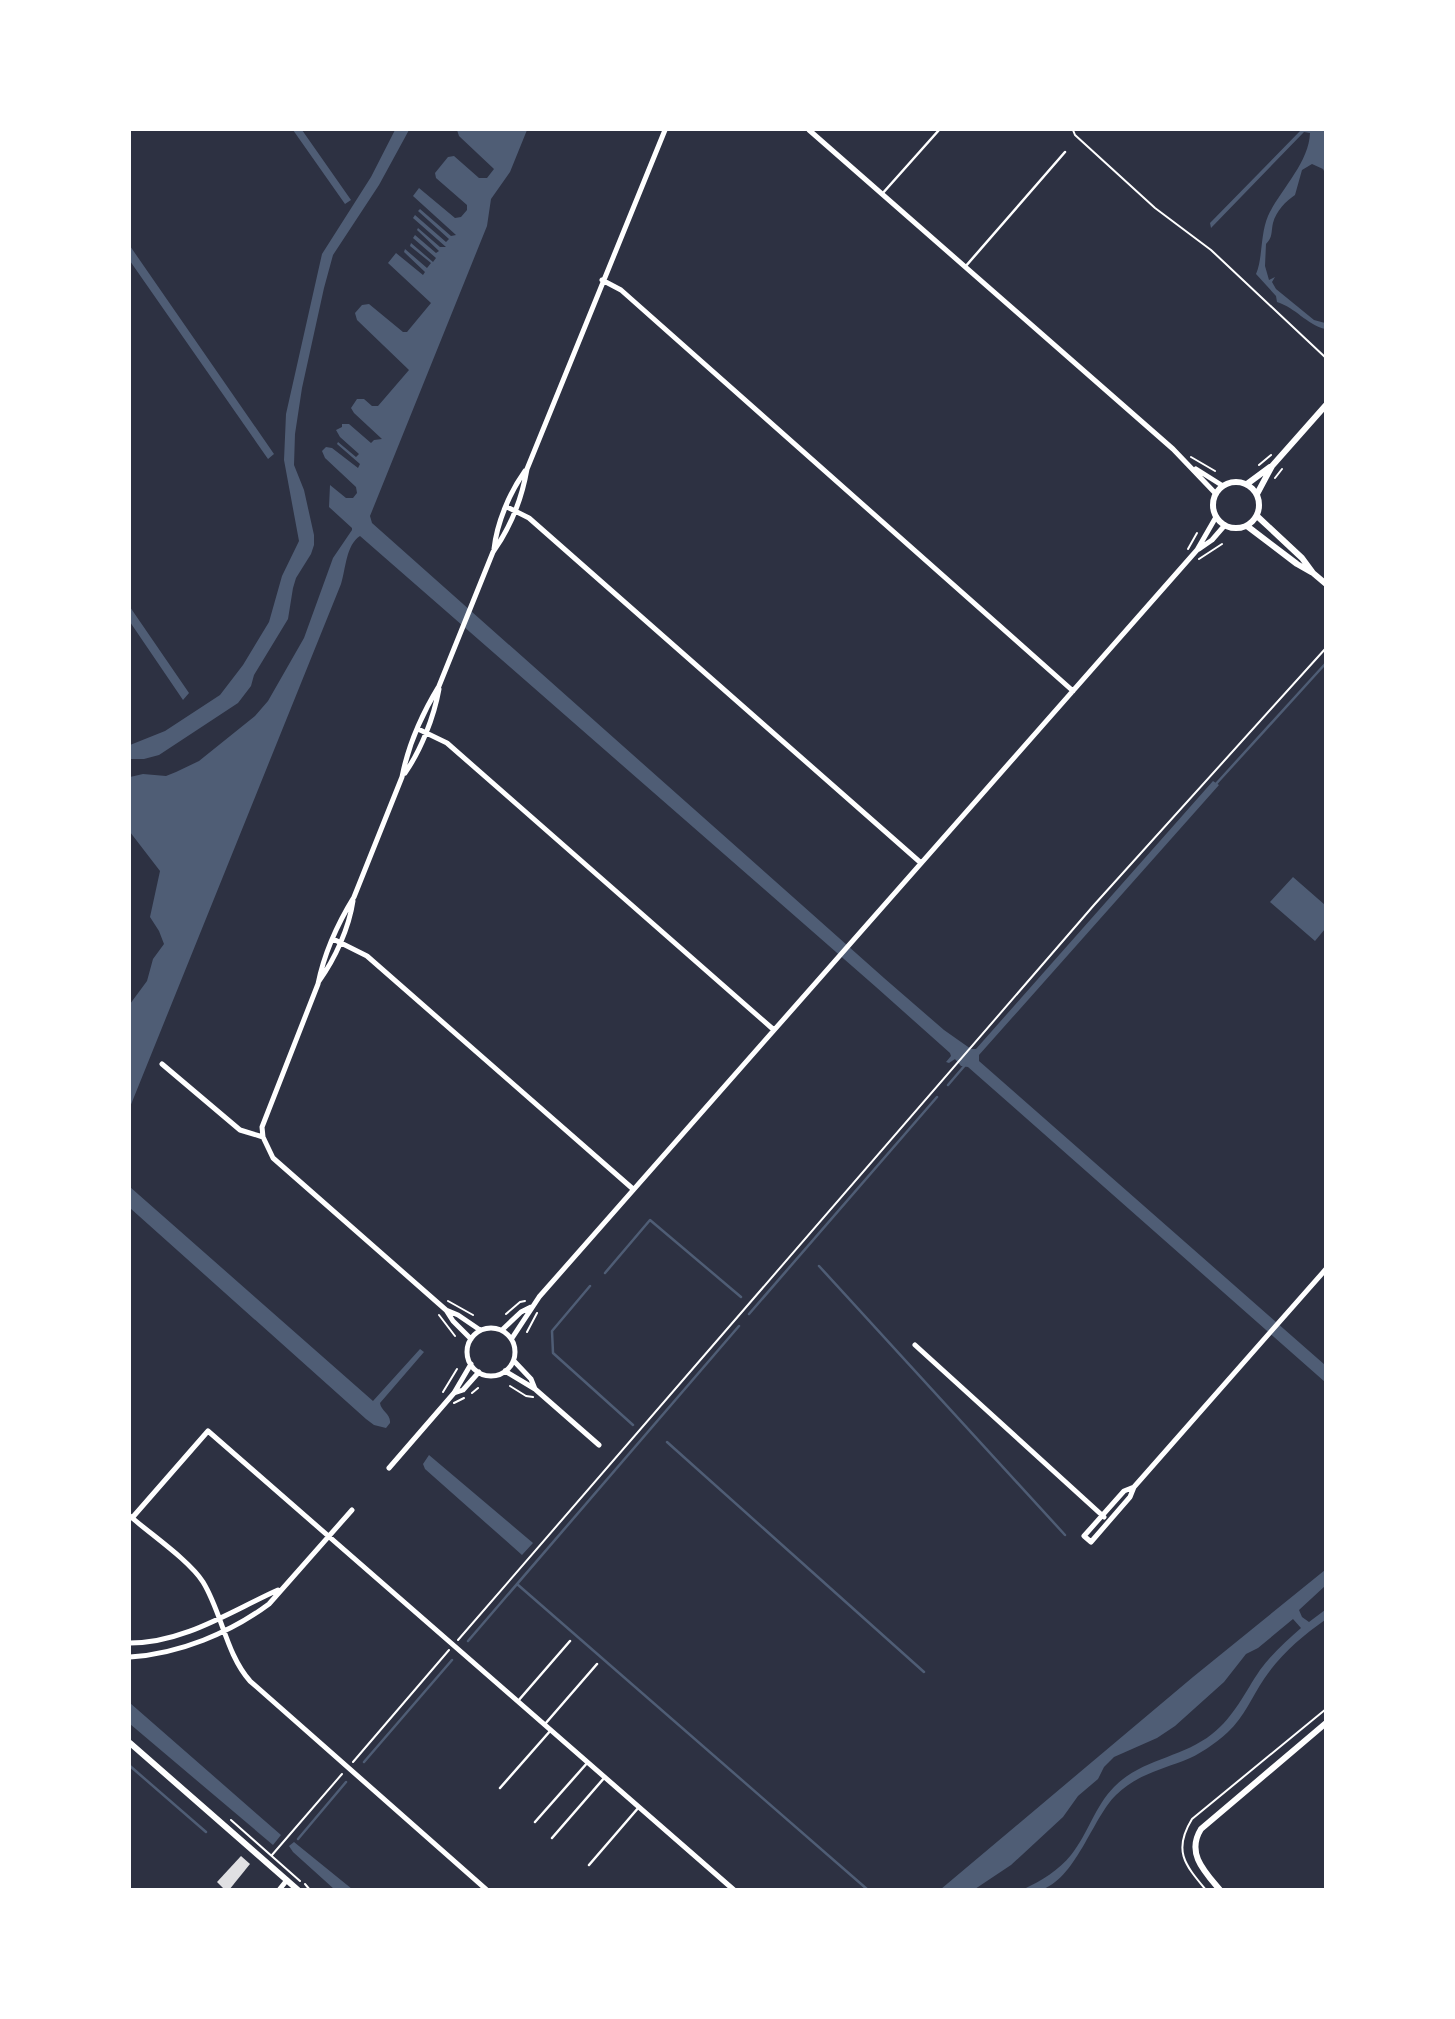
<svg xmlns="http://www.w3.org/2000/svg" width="1455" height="2019" viewBox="0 0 1455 2019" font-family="Commissioner,sans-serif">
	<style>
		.water { fill: #4f5d75 }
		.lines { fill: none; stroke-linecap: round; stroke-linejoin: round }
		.stream { stroke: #4f5d75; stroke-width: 2.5 }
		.building { fill: #e0e0e3 }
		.path { stroke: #fff; stroke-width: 2 }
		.service { stroke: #fff; stroke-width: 2.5 }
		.minor { stroke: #fff; stroke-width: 5 }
		.tertiary { stroke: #fff; stroke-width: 6 }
	</style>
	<rect width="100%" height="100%" fill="#2d3142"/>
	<path class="water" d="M293 130H302L351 200 345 204Z
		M395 130H409L379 185 333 255 324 288 302 388 295 434 294 465 304 490 314 535V545L311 554 296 578 293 588 288 619 254 675 251 686 238 703 159 755 144 759H130V745L165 731 220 695 243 665 269 622 282 576 299 541 284 460 286 414 322 254 371 177Z
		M457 130H527L510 172 491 199 487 226 370 516 372 523 884 978 944 1030 971 1049H976L1213 781 1219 785 979 1055V1061L1325 1365V1382L968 1067 961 1066 955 1059 949 1063 946 1062 951 1056 950 1053 876 987 360 536C346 545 346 568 341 584L130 1107V1004L147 981 153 959 164 944 159 931 150 917 160 871 130 832V777L143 774 166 776 176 772 199 761 255 716 268 701 304 638 333 558 352 530V528L329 507 330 485 346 498H353L357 493 356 487 325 458 322 451 326 447 332 448 358 468 360 464 337 444 338 442 356 457 359 454 340 437 336 430 342 427V424H349L371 443 374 440 382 439 354 413 351 408 357 399H364L372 406H378L409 370 357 320 355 313 362 305 369 304 403 332H407L431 303 388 263 396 253 423 275 425 272 404 252 405 249 427 268 431 263 410 246 411 243 433 262 436 258 413 238 415 235 436 253 439 251 417 230 418 228 440 247H446L413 218 415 215 446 242 449 239 418 211 420 209 451 236 456 235 413 196 419 188 455 218 461 217 467 210V205L436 178 435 173 448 157 454 156 479 178H487L494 169 459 136Z
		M1301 130H1324L1325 173 1323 169 1312 164 1302 170 1295 195C1286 201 1276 211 1273 223 1271 232 1273 237 1266 244L1265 266 1269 280 1275 277 1272 282 1276 289 1314 320 1325 323V338V329C1306 324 1296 308 1277 302L1276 296 1256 274C1263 258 1260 235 1268 216 1280 190 1309 163 1310 133L1304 132 1211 228 1210 223Z
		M130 246 274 454 268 459 130 261Z
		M130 607 189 693 183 700 130 622Z
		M1293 877 1325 905V929L1315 941 1270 902Z
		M130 1187 373 1401 420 1349 424 1352 380 1403C381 1411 391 1414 390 1423L386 1428 374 1425 366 1419 130 1208Z
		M429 1455 533 1543 522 1555 425 1469 423 1464Z
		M1325 1570V1586L1299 1610 1302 1617 1309 1622 1325 1610V1620C1302 1636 1280 1655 1264 1679 1252 1697 1244 1717 1228 1732 1215 1744 1199 1755 1183 1761 1159 1770 1135 1776 1116 1795 1093 1817 1075 1881 1040 1890 1035 1891 1029 1889 1024 1889 1041 1881 1059 1870 1071 1855 1088 1834 1095 1806 1114 1787 1141 1759 1182 1758 1212 1734 1234 1717 1245 1692 1260 1670 1272 1654 1286 1641 1301 1628L1293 1619 1258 1648 1246 1654 1224 1682 1175 1726 1157 1738 1114 1757 1104 1767 1098 1779 1078 1796 1063 1817 1011 1865 975 1889H941L1193 1677Z
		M130 1703 281 1835 273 1845 130 1724Z
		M294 1842 352 1889H334L293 1852 289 1846Z"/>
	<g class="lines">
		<path class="stream" d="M1215 785 1326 663
			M948 1085 966 1064
			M819 1266 1065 1535
			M605 1273 650 1220 741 1297
			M590 1286 552 1331 553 1353 633 1425
			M749 1314 937 1097
			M667 1442 924 1672
			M517 1584 868 1890
			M468 1641 739 1326
			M364 1762 452 1660
			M130 1766 206 1832
			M298 1839 346 1782"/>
	</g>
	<path class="building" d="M241 1856 250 1864 229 1890H225L217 1882Z"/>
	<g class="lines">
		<path class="path" d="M1073 130 1075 135 1155 208 1211 250 1326 358
			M1191 457 1215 471
			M1259 465 1271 455
			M1275 478 1282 469
			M1188 549 1197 533
			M1199 559 1222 544
			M448 1301 473 1315
			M506 1314 520 1302 525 1301
			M439 1315 455 1336
			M527 1332 537 1313
			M510 1386 526 1396 533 1397
			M443 1392 457 1369
			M472 1393 478 1388
			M454 1403 464 1398
			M458 1640 1094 905 1326 648
			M353 1762 449 1650
			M231 1820 300 1881
			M272 1855 342 1774
			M305 1884 310 1890
			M1206 1890C1184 1864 1173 1850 1192 1819L1326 1709"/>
		<path class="service" d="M882 194 939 130
			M965 267 1065 152
			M518 1701 570 1641
			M545 1724 597 1664
			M500 1788 551 1730
			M535 1822 588 1762
			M552 1838 605 1777
			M589 1865 639 1807"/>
		<path class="minor" d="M809 130 1173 449 1216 494
			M602 280 621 290 1073 691
			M1196 469 1223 486
			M507 507 529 518 921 863
			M494 549C497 522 510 492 525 471
			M1199 549 1212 540 1225 525
			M418 729 447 743 774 1030
			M405 773C421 750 434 717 439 689
			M333 939 367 956 633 1189
			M319 981C335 959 349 928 353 901
			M162 1064 240 1130 263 1137
			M446 1310 458 1315 480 1330
			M467 1352a24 24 0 1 1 48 0a24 24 0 1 1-48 0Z
			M502 1330 521 1312 531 1307
			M512 1338 539 1297 1197 550 1216 517
			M471 1339 453 1321 446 1310 273 1158 263 1137 262 1127 318 984C324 954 338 923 354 897L402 777C408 746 422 714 439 686L493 552C510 528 522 498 527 469L665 130
			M915 1345 1104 1517
			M514 1361 531 1379 535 1389
			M505 1371 535 1389 599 1445
			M454 1393 463 1390 479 1372
			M389 1468 454 1393 471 1364
			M1134 1487 1124 1491 1084 1536 1091 1542 1130 1497 1134 1487 1326 1269
			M130 1516C150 1534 189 1560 203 1582 222 1613 226 1654 250 1681L487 1890
			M132 1518 208 1431 734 1890
			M130 1643C184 1643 231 1611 278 1590
			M130 1657C179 1654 230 1633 269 1604L352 1510
			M279 1890 287 1880"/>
		<path class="tertiary" d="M1213 505a23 23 0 1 1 46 0a23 23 0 1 1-46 0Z
			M1247 484 1270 467
			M1257 494 1272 466 1326 405
			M1257 516 1302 558 1313 573 1326 584
			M1247 526 1297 564 1311 572
			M130 1743 298 1890
			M1220 1890C1204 1871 1186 1853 1201 1829L1326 1723"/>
	</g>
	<rect width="1455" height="2019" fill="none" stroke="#ffffff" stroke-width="262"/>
</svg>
